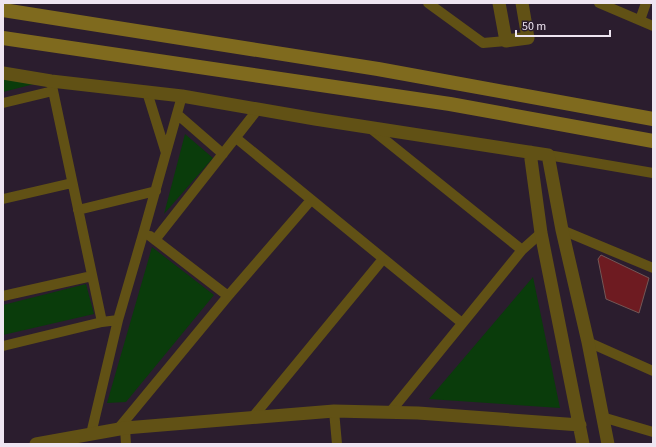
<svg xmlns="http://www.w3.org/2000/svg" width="656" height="447" viewBox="0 0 656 447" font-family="'Source Sans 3',sans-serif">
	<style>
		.green { fill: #0a3c0b }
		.building { fill: #6e1b21; stroke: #725756 }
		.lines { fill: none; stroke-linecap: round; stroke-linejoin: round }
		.minor { stroke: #615115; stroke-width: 10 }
		.tertiary { stroke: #615115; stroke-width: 13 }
		.secondary { stroke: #7f6a1e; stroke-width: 14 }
	</style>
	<rect width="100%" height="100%" fill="#2b1d2e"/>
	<path class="green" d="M3 78 38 83 3 92Z
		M185 134 213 158 164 214Z
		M152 247 214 295 126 402 107 403Z
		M533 277 560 408 429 399Z
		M86 284 94 314 3 335V305Z"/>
	<path class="building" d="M601 255 649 278 639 313 606 299 598 259Z"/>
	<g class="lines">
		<path class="minor" d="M428 3 483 43 506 41
			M599 3 653 26
			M640 20 646 3
			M51 81 102 322
			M147 92 166 153
			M3 103 53 91
			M177 114 223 154
			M369 127 522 250
			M236 138 462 323
			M548 155 653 173
			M3 199 72 183
			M78 210 156 191
			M562 230 653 268
			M150 236 228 296
			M155 240 258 109
			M3 296 92 276
			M588 342 653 371
			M3 346 102 322 118 320
			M334 411 337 444
			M391 411 522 250 541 233
			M602 417 653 432
			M252 418 383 259
			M125 428 126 444
			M118 429 228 296 311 200
			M91 434 118 320 144 231 182 96"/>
		<path class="tertiary" d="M499 3 506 41 528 38 522 3
			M3 73 51 81 182 96 315 119 548 155 562 230 588 342 608 444
			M530 152 541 233 583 444
			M36 444 125 428 334 411 418 413 580 425"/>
		<path class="secondary" d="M3 10 378 69 653 119
			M3 38 450 104 653 141"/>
	</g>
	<rect width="656" height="447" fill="none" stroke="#eee5f1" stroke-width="8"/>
	<path d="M516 30v6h94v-6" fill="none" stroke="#eee5f1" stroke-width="2"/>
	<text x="522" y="30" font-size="12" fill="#eee5f1" stroke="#2b1d2e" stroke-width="3" paint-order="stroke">50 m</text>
</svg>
